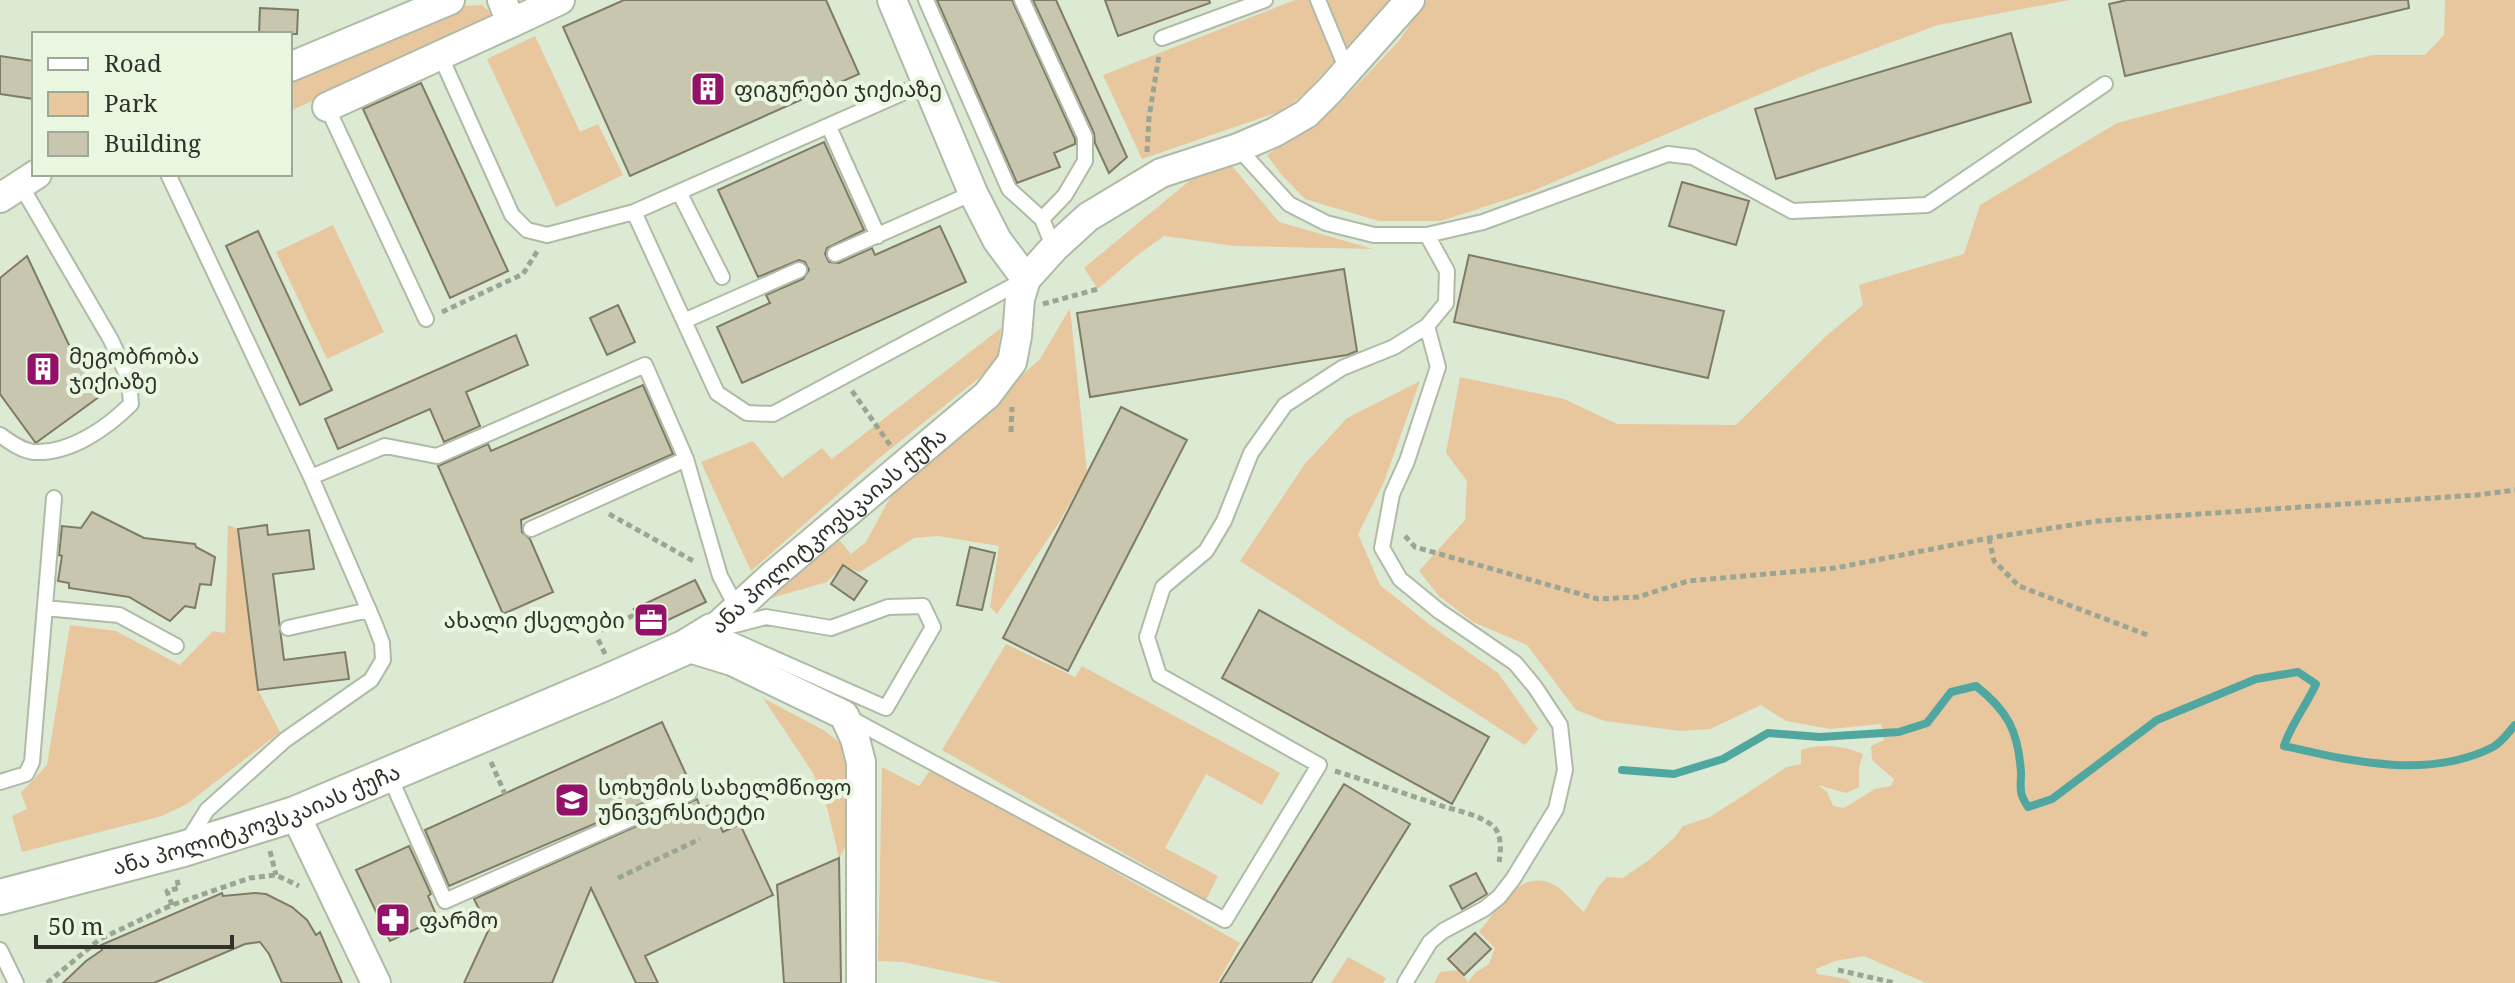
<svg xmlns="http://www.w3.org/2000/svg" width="2515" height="983" viewBox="0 0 2515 983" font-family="'Noto Serif','Noto Sans Georgian',serif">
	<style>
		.green { fill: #e8c79e }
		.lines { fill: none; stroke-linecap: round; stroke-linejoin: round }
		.stream { stroke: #50a7a0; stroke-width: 8 }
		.building { fill: #c8c6af; stroke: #7e7c66; stroke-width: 2 }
		.service-casing { stroke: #afbba6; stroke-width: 18 }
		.minor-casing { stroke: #afbba6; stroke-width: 32 }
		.tertiary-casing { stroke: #afbba6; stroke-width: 38 }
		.path { stroke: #9ba594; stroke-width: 5; stroke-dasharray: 6 4; stroke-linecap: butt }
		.service { stroke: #fff; stroke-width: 14 }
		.minor { stroke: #fff; stroke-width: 28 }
		.tertiary { stroke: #fff; stroke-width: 34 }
		.labels { text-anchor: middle; stroke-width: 8; stroke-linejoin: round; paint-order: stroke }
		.poi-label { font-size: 22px; fill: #2e322a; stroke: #e9f6e0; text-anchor: start }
		.street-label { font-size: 22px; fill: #2e322a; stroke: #e9f6e0 }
	</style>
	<rect width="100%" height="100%" fill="#dce9d3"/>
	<path class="green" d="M1295 0H1389L1307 91 1284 110 1142 159 1103 75Z
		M1427 0H2070L1938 25 1817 70 1530 192 1441 221H1379L1305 199 1280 173 1267 155 1339 104 1398 42Z
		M2445 0H2515V983H1926L1864 956 1835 961 1816 969 1817 974 1847 979 1851 983H1434L1440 972 1459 970 1468 982 1476 972 1489 964 1495 948 1479 932C1499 909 1520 865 1556 886 1565 891 1575 905 1584 912L1598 887 1607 877 1623 878 1649 860 1674 838 1683 826 1710 817 1787 767 1801 764V750C1821 743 1843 746 1863 754L1859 767V787L1846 793 1818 785 1827 792 1833 806 1844 808 1875 789 1891 786 1894 779 1872 760 1871 746 1884 740 1881 724 1830 729 1786 721 1761 705 1710 729 1681 731 1605 721 1576 710 1527 645 1473 622 1439 596 1419 571 1465 520 1467 481 1446 453 1460 377 1564 399 1617 424 1736 425 1825 337 1863 305 1859 285 1964 254 1980 205 2117 123 2372 55H2425L2444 35Z
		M482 5 497 18 290 111V83L463 6Z
		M535 36 580 132 598 124 623 175 556 207 487 59Z
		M1232 166 1279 222 1373 249 1235 246 1164 236 1135 257 1098 289 1084 268 1194 177Z
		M333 225 384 332 327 359 276 252Z
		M1070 308 1087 472 1060 521 997 614 990 607 999 546 938 536 914 538 860 572 843 566 827 582 761 601 837 537 851 554 866 542 893 492 1040 359Z
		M1001 328 997 360 979 378 878 459 751 571 701 462 753 441 782 478 822 448 832 459Z
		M1420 381 1384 482 1358 534 1380 585 1430 625 1498 673 1538 729 1525 745 1240 561 1304 465 1347 418Z
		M228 525 238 529 258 690 280 732 187 804 162 816 22 852 12 816 27 809 21 793 47 765 70 625 116 631 180 665 213 631 225 633Z
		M1006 644 1075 677 1082 666 1280 773 1262 805 1206 774 1165 848 1218 876 1206 900 942 750Z
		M763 698 825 731 846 748 852 836 839 858 827 807 813 773Z
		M882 767 919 786 932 768 1240 943 1217 983H1002L903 962 878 961Z
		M1348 957 1386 978 1383 983H1331Z"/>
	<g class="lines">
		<path class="stream" d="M1622 770 1674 774 1723 759 1768 733 1820 737 1899 732 1927 723 1951 692 1976 686C2008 711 2018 731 2021 772 2021 788 2018 792 2028 807L2052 799 2157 720 2256 679 2298 672 2316 684C2306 706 2291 724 2284 746 2350 761 2429 780 2493 747 2501 743 2508 733 2515 725"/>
	</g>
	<path class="building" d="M624 0H826L859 74 630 176 563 27Z
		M937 0H1012L1075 139V144L1054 153 1060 167 1017 183Z
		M1033 0H1056L1127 157 1109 173 1095 143 1094 133Z
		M1105 0H1209L1210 3 1118 36Z
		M2127 0H2408L2409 8 2125 76 2109 4Z
		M260 8 298 10 297 34H259Z
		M2011 33 2031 102 1776 179 1755 109Z
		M0 56 34 61V99L0 94Z
		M421 83 508 271 450 298 363 109Z
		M824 142 864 230 827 248 825 254 829 262 839 263 872 248 875 255 940 226 966 282 742 383 717 327 770 303 766 295 803 279 809 270 805 262 799 260 758 277 718 190Z
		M1682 182 1749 201 1736 245 1669 226Z
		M258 231 332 390 300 405 226 246Z
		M1469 255 1724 311 1708 378 1454 322Z
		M27 256 68 343 103 394 37 442H35L0 394V278Z
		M1344 269 1357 351 1347 355 1090 397 1077 313Z
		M618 305 635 342 607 355 590 318Z
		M516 335 528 365 466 392 480 426 444 442 430 409 338 449 325 419Z
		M643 385 673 454 521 520 522 532 530 539 553 592 503 614 438 466 488 444 491 451Z
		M1121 407 1187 440 1068 671 1003 638Z
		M92 512 144 538 195 544 196 547 215 557 211 585 200 584 195 608 185 606 170 621 129 597 69 588V583L58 581 62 556 59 555 62 526 81 528Z
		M267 525 268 535 309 530 314 569 273 574 284 660 345 652 349 679 258 690 238 529Z
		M970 547 995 553 982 610 957 605Z
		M843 565 867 581 854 600 831 584Z
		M695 580 706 602 645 631 634 609Z
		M1259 610 1489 737 1452 804 1222 678Z
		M662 722 690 783 449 886 425 830Z
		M1344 784 1410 824 1311 983H1220Z
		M697 799 701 809 710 805 723 832 740 824 773 895 645 956 658 983H636L591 888 552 983H464L489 929 474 899Z
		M409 846 431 894 428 896 438 919 390 941 356 870Z
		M839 858 841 983H784L777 885Z
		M1476 873 1487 894 1462 909 1450 886Z
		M222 893 223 896 255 893 266 894 292 907 307 920 316 935 320 932 342 983H282L269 954 260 942 245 944 154 983H63L86 961 102 950 101 945Z
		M1475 933 1491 949 1464 975 1448 959Z"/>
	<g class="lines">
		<defs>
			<path id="service" d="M926 0 1009 189 1042 219
				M1022 0 1085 137V161L1065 195 1042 219 1054 248
				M1318 0 1347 70
				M1162 38 1265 0
				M440 55 512 215 527 230 547 235 634 212 927 82
				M327 107 426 319
				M829 127 878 236
				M1238 148 1289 204 1326 223 1374 235H1427L1483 222 1668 154 1693 157 1792 211 1927 205 2105 84
				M168 174 311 477 374 622 382 643 383 660 371 680 285 740 207 810 187 842
				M679 192 722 277
				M634 212 717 393 747 413 773 414 1026 279
				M835 254 973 193
				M684 321 799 270
				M0 435C10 442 22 451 34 452 70 454 107 428 131 404L129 379 111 340 20 184
				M686 459 720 576 737 608
				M311 477 385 446 437 456 645 365 686 459 531 529
				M923 606 933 627 886 708 712 631 766 617 831 628 888 607Z
				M45 608 119 615 176 646
				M288 628 369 610
				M848 717 1225 920 1319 765 1159 675 1147 637 1163 587 1206 551 1224 521 1251 453 1285 405 1342 368 1394 347 1427 326 1446 303 1447 271 1427 235
				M389 775 445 901 689 793
				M0 782 26 774 32 762 54 498
				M0 950 16 983
				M1405 983 1430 942 1443 931 1484 909 1499 897 1513 879 1556 809 1565 770 1560 725 1535 687 1515 663 1439 611 1400 579 1382 548 1392 494 1407 461 1438 367 1427 326"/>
			<g id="minor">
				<path d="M502 0 511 23 560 0"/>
				<path d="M892 0 973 193 997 240 1026 279"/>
				<path d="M290 67 450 0"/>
				<path d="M327 107 511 23"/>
				<path d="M0 198 37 174"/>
				<path id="s1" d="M712 631 771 577 987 395 1012 362 1017 336 1020 299 1026 279 1054 248 1088 217 1161 173 1238 148 1275 132 1306 114 1330 90 1410 0"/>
				<path d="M686 647 732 661 844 715 855 739 861 762V983"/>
				<path d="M295 814 376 983"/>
			</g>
			<g id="tertiary">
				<path id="s2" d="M0 897 183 849 295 814 607 682 686 647 712 631"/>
			</g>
		</defs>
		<use href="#service" class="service-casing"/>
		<use href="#minor" class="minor-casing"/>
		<use href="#tertiary" class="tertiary-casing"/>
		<path class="path" d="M1147 152 1149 118 1159 55
			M1043 304 1098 289
			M442 312 523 274 538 250
			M852 391 890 445
			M1011 432 1012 407
			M609 514 695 562
			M1405 536 1415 547 1598 599 1638 597 1688 581 1835 568 1989 538 2097 521 2477 495 2515 490
			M1989 538 1994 561 2019 586 2150 636
			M605 654 595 633 632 616 633 620
			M491 762 505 794
			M1335 771C1371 782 1406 794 1442 806 1458 811 1481 815 1494 827 1502 835 1501 852 1499 862
			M270 851 276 875
			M618 878 700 839
			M172 905 167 891 179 888 177 880
			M1838 970 1895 983
			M47 983 100 939 172 905 250 878 276 875 299 886"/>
		<use href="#service" class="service"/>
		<use href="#minor" class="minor"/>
		<use href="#tertiary" class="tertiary"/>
	</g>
	<defs>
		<symbol id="building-square" viewBox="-11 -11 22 22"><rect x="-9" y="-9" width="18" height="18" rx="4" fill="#94116a" stroke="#e9f6e0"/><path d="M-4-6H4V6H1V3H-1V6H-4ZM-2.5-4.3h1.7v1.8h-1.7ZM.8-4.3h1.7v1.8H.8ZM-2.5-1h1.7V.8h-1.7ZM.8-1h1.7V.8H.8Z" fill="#fff"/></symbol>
		<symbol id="office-square" viewBox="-11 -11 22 22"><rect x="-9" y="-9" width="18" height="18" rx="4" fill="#94116a" stroke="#e9f6e0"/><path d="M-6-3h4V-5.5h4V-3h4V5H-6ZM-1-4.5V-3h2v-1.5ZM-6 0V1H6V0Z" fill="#fff"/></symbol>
		<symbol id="university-square" viewBox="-11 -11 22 22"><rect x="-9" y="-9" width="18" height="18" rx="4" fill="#94116a" stroke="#e9f6e0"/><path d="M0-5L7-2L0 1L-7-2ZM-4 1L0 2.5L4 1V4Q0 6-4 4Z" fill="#fff"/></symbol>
		<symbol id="pharmacy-square" viewBox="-11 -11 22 22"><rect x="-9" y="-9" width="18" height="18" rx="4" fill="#94116a" stroke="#e9f6e0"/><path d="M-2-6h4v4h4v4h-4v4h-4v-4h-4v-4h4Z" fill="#fff"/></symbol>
	</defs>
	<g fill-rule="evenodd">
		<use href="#building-square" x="688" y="69" width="40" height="40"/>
		<use href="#building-square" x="23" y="349" width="40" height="40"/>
		<use href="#office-square" x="631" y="600" width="40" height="40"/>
		<use href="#university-square" x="552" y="780" width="40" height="40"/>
		<use href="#pharmacy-square" x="373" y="900" width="40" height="40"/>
	</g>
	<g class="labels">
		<g class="poi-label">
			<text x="734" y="97">ფიგურები ჯიქიაზე</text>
			<text x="69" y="364">მეგობრობა<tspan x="69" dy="25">ჯიქიაზე</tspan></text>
			<text x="625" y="628" text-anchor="end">ახალი ქსელები</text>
			<text x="598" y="795">სოხუმის სახელმწიფო<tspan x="598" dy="25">უნივერსიტეტი</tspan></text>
			<text x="419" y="928">ფარმო</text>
		</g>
		<g class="street-label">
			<text dy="8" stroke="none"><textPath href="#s1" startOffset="154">ანა პოლიტკოვსკაიას ქუჩა</textPath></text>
			<text dy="8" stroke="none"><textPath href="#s2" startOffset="268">ანა პოლიტკოვსკაიას ქუჩა</textPath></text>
		</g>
	</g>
	<rect x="32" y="32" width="260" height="144" fill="#e9f6e0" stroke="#9ea897" stroke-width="2"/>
	<rect x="48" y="58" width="40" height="12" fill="#ffffff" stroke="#9ea897" stroke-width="2"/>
	<text x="104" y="72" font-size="24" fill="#2e322a">Road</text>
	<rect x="48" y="92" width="40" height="24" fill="#e8c79e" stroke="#9ea897" stroke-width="2"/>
	<text x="104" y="112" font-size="24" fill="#2e322a">Park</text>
	<rect x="48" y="132" width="40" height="24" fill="#c8c6af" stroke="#9ea897" stroke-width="2"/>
	<text x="104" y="152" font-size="24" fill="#2e322a">Building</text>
	<path d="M36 935v12h196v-12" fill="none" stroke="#2e322a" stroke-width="4"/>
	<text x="48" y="935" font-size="24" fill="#2e322a" stroke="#e9f6e0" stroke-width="6" paint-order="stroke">50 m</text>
</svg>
